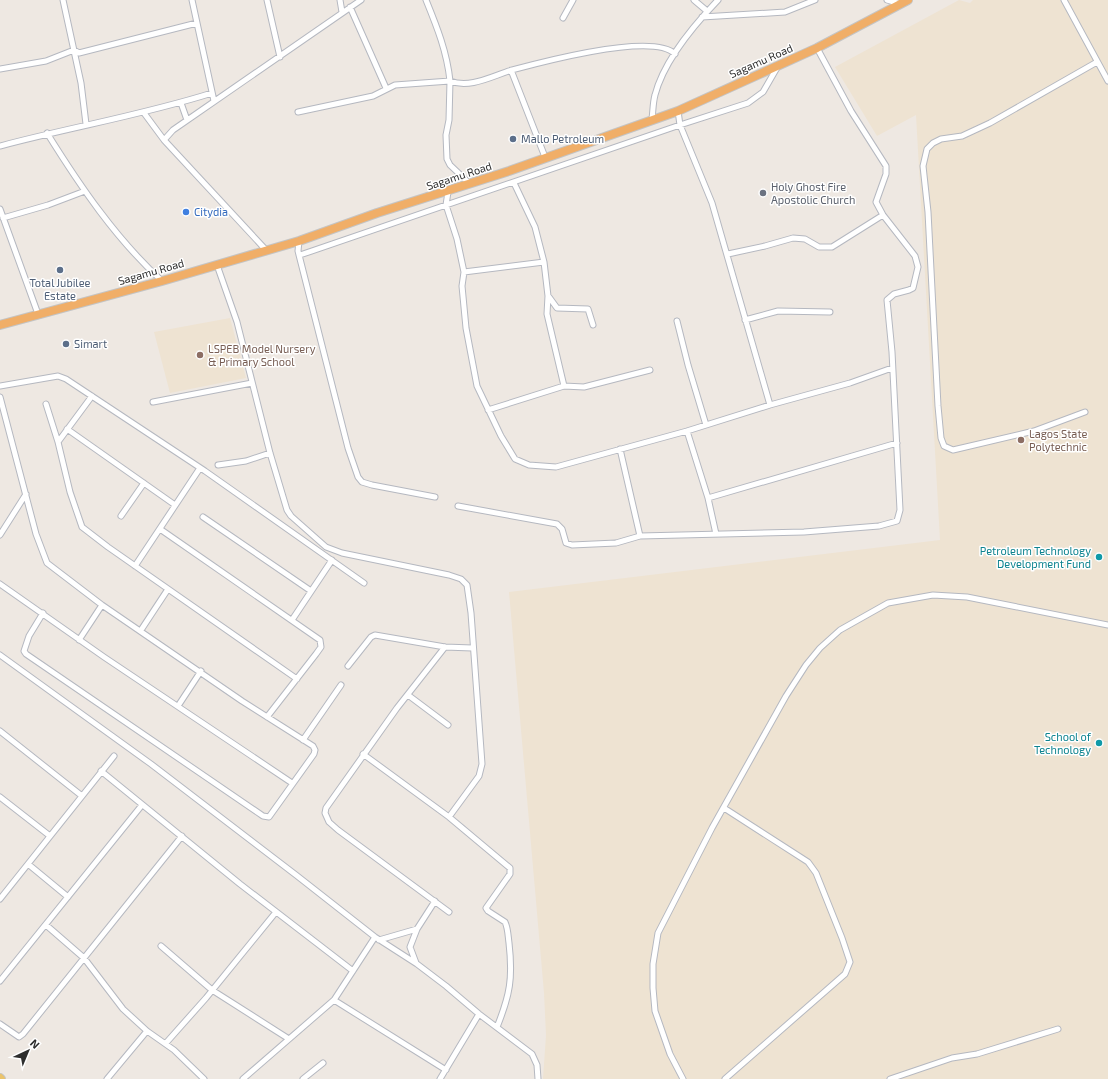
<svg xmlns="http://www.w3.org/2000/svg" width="1108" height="1079" viewBox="0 0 1108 1079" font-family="'Exo 2',sans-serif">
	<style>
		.education { fill: #eee3d2 }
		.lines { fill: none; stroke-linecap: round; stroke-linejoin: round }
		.minor-casing { stroke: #b5b8c0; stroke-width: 7 }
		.primary-casing { stroke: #c4c4c4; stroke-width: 10 }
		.trunk-casing { stroke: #c4c4c4; stroke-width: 10 }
		.minor { stroke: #fff; stroke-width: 5 }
		.primary { stroke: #eac36b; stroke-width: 8 }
		.trunk { stroke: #f0ae68; stroke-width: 8 }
		.service-dot { fill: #5c6f8a; stroke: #fff; stroke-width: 1.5 }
		.worship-dot { fill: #6b7280; stroke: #fff; stroke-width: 1.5 }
		.shop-dot { fill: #3f7fe0; stroke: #fff; stroke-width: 1.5 }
		.education-dot { fill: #8d6e63; stroke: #fff; stroke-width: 1.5 }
		.culture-dot { fill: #0f9aa8; stroke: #fff; stroke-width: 1.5 }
		.labels { text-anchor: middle; stroke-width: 3; stroke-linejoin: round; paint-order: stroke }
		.street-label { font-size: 11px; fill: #2e2e2e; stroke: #fff }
		.service-label { font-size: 11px; fill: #4e5e75; stroke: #fff; text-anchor: start }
		.worship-label { font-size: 11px; fill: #5b616d; stroke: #fff; text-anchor: start }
		.shop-label { font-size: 11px; fill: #366cbe; stroke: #fff; text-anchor: start }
		.education-label { font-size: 11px; fill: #785e54; stroke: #fff; text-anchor: start }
		.culture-label { font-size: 11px; fill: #0d838f; stroke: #fff; text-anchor: end }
	</style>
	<rect width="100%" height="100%" fill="#eee8e2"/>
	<path class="education" d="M959 0 970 3 973 0H1108V1079H543L546 1035 544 993 509 592 940 540 916 115 877 136 835 67Z
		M230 318 246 378 170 393 154 332Z"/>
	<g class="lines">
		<defs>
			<path id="minor" d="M63 0 81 83 86 124
				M192 0 214 101
				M267 0 280 57
				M340 0 342 12
				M426 0C437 27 447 52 450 81 470 89 492 76 512 70 542 62 653 32 675 54
				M694 0 707 11
				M887 0 901 4
				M1064 0 1108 81
				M350 7 386 88
				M702 17 785 12 815 0
				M563 18 573 0
				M0 69 46 61 74 50 79 53 197 23
				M511 70 545 157
				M181 103 187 120
				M678 111 680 125 712 203 770 405
				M298 112 373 96 395 85 450 81 449 120 446 135 447 159 450 165 470 184
				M144 113 164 140 266 250
				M652 119C653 111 653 102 655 95 664 60 694 25 718 0
				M47 133C80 186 116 239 162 281
				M164 140 173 130 361 0
				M0 146C71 127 143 115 212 93
				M514 183 535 227 544 262 548 296 547 314 564 386
				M448 192 446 205 457 239 464 272 462 286 466 328 477 386 501 436 515 459 529 465 556 467 687 431 770 405 850 383 892 368
				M0 209 38 314
				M3 218 48 205 85 191
				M299 241 298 251 348 448 358 477 362 482 372 485 435 497
				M728 254 765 246 793 238 805 239 819 247H832L883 215
				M300 255 680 125 748 103 763 92 778 66
				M217 265 237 322 270 453 287 510 291 516 326 547 342 553 449 575 461 579 467 585 471 613 482 764 479 776 449 817
				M464 272 544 262
				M549 297 557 308 588 309 593 325
				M745 320 778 311 830 312
				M677 321 688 365 706 425
				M0 386 58 376 66 379 205 471 364 583
				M92 396 58 442 70 492 82 527 108 547 297 679
				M0 397 36 534 47 563 102 605 242 701 313 746 315 750 314 754 269 817 263 816 26 654 24 651 29 636 43 613
				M153 402 252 383
				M46 404 58 442
				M488 410 564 386 584 387 650 370
				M1085 412 1034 431 953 450 944 446 941 438 938 406 928 212 923 166 927 149 933 143 941 139 962 136 990 123 1097 62
				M67 429 175 505
				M687 431 708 498 716 534
				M620 449 640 536
				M218 465 246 461 270 453
				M708 498 897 443
				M458 506 557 524 562 529 566 543 572 545 616 543 640 536 804 532 879 526 897 521 900 510 892 352 887 300 894 294 909 290 913 288 918 267 915 256 883 215 876 202 886 174V166L851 111 817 48
				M121 516 144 483
				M203 517 311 591
				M160 529 320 640 321 647 316 654 267 717
				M0 535 26 494
				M135 566 200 468
				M0 584 104 657 292 783
				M292 620 332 560
				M141 630 168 589
				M79 640 102 605
				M445 647 397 708 326 808 325 813 329 822 338 830 449 912
				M0 655 151 764 296 875 375 937 417 964 446 986 479 1014 532 1054 537 1065 538 1079
				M348 666 371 637 375 635 445 647 472 648
				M408 695 448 725
				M178 706 201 671
				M0 731 82 796
				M303 740 341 685
				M363 754 449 817 510 868V874L486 908 488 911 505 922C508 928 508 936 509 943 513 978 510 995 497 1027
				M101 771 240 884 353 971
				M0 797 50 836
				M724 808 808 862 816 873 842 938 850 962 845 974 725 1079
				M28 864 68 897
				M0 899 114 756
				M46 925 84 958 123 1009 147 1031 174 1050 204 1079
				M379 940 417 929 435 901
				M161 946 212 990 289 1039
				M416 963 410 947 417 929
				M0 981 142 805
				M334 1000 446 1070
				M0 1024 19 1037 23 1034 182 836
				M166 1043 206 998 276 912
				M107 1079 147 1031
				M243 1079 334 1000 375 937
				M303 1079 323 1063
				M440 1079 479 1014
				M683 1079 670 1054 655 1011 653 988V964L658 933 712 828 786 696 806 665 820 648 840 630 888 603 933 595 967 597 1108 625
				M890 1079 952 1058 977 1054 1058 1029"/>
			<path id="primary" d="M0 1078 1 1079"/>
			<path id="trunk" d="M0 325 162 281 299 241 377 213 509 171 678 111 817 48 908 0"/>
		</defs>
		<use href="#minor" class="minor-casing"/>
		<use href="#primary" class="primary-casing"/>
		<use href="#trunk" class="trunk-casing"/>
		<use href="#minor" class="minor"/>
		<use href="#primary" class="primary"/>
		<use href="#trunk" class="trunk"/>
	</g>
	<g class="service-dot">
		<circle cx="513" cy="139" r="4"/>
		<circle cx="60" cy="270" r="4"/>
		<circle cx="66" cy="344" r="4"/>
	</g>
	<circle class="worship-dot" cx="763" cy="193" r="4"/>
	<circle class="shop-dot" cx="186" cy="212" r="4"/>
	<g class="education-dot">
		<circle cx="200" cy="355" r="4"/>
		<circle cx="1021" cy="440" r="4"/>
	</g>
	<g class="culture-dot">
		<circle cx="1099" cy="557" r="4"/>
		<circle cx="1099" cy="743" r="4"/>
	</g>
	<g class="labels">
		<g class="street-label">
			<text transform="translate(761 61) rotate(-24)" y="4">Sagamu Road</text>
			<text transform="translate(459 176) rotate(-18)" y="4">Sagamu Road</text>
			<text transform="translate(151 272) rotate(-16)" y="4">Sagamu Road</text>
		</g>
		<g class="service-label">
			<text x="521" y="143">Mallo Petroleum</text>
			<text x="60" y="287" text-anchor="middle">Total Jubilee<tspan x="60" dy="13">Estate</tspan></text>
			<text x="74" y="348">Simart</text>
		</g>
		<g class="worship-label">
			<text x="771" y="191">Holy Ghost Fire<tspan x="771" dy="13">Apostolic Church</tspan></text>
		</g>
		<g class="shop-label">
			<text x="194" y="216">Citydia</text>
		</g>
		<g class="education-label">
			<text x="208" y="353">LSPEB Model Nursery<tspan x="208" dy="13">&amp; Primary School</tspan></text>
			<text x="1029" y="438">Lagos State<tspan x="1029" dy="13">Polytechnic</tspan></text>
		</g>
		<g class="culture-label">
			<text x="1091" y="555">Petroleum Technology<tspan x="1091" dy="13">Development Fund</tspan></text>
			<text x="1091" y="741">School of<tspan x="1091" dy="13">Technology</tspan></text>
		</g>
	</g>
	<g transform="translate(28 1051) rotate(44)" stroke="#ffffff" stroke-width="3" paint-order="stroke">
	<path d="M0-3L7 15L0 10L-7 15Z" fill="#2e2e2e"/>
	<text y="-6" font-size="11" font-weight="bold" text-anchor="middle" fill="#2e2e2e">N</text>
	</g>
</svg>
